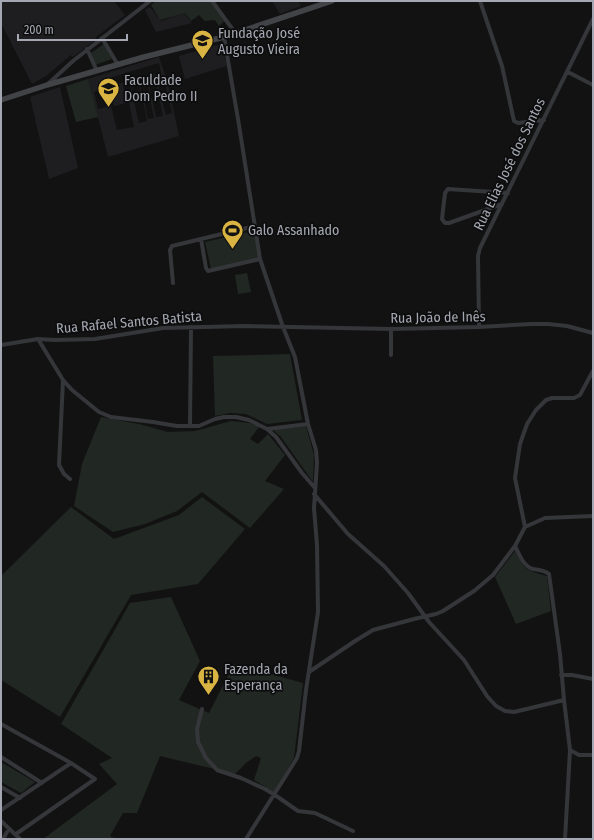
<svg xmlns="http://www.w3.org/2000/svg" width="594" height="840" viewBox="0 0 594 840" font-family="'Fira Sans Condensed',sans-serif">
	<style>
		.built { fill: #1e1e20; fill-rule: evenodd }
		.green { fill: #212722 }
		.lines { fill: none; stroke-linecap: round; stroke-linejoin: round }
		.minor { stroke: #35363a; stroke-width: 4 }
		.secondary { stroke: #424347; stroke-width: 5.5 }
		.labels { text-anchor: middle; stroke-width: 3.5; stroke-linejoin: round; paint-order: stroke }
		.poi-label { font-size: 14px; fill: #a5a8b2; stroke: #0d0d0e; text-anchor: start }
		.street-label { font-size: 14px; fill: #a5a8b2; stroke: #0d0d0e }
	</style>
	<rect width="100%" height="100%" fill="#121213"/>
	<path class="built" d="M1 1H114L125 15 97 36 93 42 73 57 71 55 46 76 32 84 1 23Z
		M272 1H298L301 6 280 14Z
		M150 7 161 21 184 13 192 23 156 32 145 10Z
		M221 44 227 66 185 79 179 56Z
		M159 57 167 80 179 136 108 157 88 79ZM159 63 161 73 113 85 112 77ZM163 75 172 113 166 115 161 97H159L163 116 156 117 152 98 150 99 154 118 148 119 144 100H143L147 121 139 123 134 101 129 102 134 127 117 130 111 106 98 109 94 92 110 88 114 106 126 103 123 84 129 83 134 99 130 82 138 81 141 97 142 96 139 80 146 79 150 95H151L148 79 155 77 158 93H160L157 77Z
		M60 87 78 168 49 179 30 97Z"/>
	<path class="green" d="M156 1H210L224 21 219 26 215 20 205 21 199 15 191 21 185 13 160 20 151 5Z
		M104 44 112 59 95 65 91 53Z
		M88 79 98 117 76 122 66 86Z
		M253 231 259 258 211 269 205 242Z
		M247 273 251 292 238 294 235 275Z
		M290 354 302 420 267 424 246 414 230 413 215 416 213 356Z
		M101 417 139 424 168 432 195 431 231 421 250 423 259 427 250 439 258 444 268 434 285 455 265 481 284 489 250 528 202 492 177 511 145 524 113 532 74 506 82 464Z
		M306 426 314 455 313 482 281 437 273 430Z
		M202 497 245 529 198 584 131 595 60 717 1 680V576L71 507 114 539 179 515Z
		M515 551C525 570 525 570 547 576L551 611 516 624 495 577Z
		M171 597 200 661 179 700 209 713 234 664 303 683 294 758 274 792 254 780 261 758 256 756 246 763 235 774 160 756 137 813H123L110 836 116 839H43L117 784 99 764 112 758 61 724 130 603Z
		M1 762 35 782 21 793 1 782Z"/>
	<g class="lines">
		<path class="minor" d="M212 1 236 34
			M480 1 502 66 514 121 518 123 544 120
			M224 37 239 125 260 259 283 327 295 357 308 424 316 450 317 463 314 508 317 545 318 612 306 690 299 751 297 758 246 839
			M102 38 118 65
			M87 49 97 71
			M568 72 593 85
			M49 83 73 61 150 1
			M502 204 449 223H445L442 219 445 193 448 189 508 193
			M201 239 206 268 208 271 260 259
			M173 283 170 250 172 246 255 226
			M479 327 478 256 480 248 593 19
			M38 339 63 380 72 390 99 412 111 417 153 422 177 426H199L215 419 224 417H236L249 420 267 429 276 437 302 473 315 488
			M1 345 38 339 55 340 95 339 163 328 245 326 391 329 479 327 531 324H548L567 326 593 333
			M391 355V329
			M63 380 59 465 64 474 70 479
			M190 426 191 327
			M267 429 308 424
			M314 494 348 534 384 566 408 593 429 622 464 660 487 696 496 706 505 711 514 712 564 700 570 750 565 839
			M525 527 545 518 593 516
			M515 546C519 554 523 566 533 569 538 570 544 570 549 574L560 654 564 700
			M309 672 355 641 373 630 414 619 436 614 443 611 474 591 493 575 515 546 525 527 515 478 520 444 527 424 536 410 546 400 552 398H574L580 395 593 371
			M561 675H572L593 679
			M202 709 197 729 198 742 206 758 217 770 241 778 265 789 275 795 298 811 315 813 353 831
			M1 724 71 763 95 779 16 834
			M570 750 579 755H593
			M1 757 42 783
			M1 787 20 798
			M1 810 71 763
			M1 821 20 839
			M3 839 7 832"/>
		<path class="secondary" d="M1 100 47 85 144 57 224 37 332 1"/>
	</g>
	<defs>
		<symbol id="school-pin" viewBox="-11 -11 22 30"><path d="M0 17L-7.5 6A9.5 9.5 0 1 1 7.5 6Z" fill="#dab443" stroke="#0d0d0e"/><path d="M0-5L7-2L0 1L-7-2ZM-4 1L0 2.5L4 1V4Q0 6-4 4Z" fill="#111"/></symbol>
		<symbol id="university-pin" viewBox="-11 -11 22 30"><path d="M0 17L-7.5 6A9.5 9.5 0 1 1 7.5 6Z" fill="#dab443" stroke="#0d0d0e"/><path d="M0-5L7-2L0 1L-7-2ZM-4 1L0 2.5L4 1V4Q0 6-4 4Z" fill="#111"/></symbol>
		<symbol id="stadium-pin" viewBox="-11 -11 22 30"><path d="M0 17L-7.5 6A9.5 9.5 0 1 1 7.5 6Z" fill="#dab443" stroke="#0d0d0e"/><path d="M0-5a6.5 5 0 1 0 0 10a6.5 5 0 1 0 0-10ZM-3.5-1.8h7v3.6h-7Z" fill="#111"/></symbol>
		<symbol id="building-pin" viewBox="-11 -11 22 30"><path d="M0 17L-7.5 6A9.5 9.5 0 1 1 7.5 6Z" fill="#dab443" stroke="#0d0d0e"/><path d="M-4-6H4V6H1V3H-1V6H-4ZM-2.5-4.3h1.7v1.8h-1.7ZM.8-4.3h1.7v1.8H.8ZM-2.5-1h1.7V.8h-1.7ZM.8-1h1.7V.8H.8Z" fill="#111"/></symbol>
	</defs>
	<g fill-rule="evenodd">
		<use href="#school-pin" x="190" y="28" width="25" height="34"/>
		<use href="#university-pin" x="96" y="76" width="25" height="34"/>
		<use href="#stadium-pin" x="220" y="218" width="25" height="34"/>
		<use href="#building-pin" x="196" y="664" width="25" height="34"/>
	</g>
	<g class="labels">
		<g class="poi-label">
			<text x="218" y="38">Fundação José<tspan x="218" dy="16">Augusto Vieira</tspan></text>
			<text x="124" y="85">Faculdade<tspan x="124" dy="16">Dom Pedro II</tspan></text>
			<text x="248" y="235">Galo Assanhado</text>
			<text x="224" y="674">Fazenda da<tspan x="224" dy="16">Esperança</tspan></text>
		</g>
		<g class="street-label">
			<text transform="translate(509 164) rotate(-64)" y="5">Rua Elias José dos Santos</text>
			<text transform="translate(438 317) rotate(-1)" y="5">Rua João de Inês</text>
			<text transform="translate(129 322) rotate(-5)" y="5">Rua Rafael Santos Batista</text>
		</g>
	</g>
	<rect width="594" height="840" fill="none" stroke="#a5a8b2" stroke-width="4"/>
	<path d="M18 34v6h109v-6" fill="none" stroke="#a5a8b2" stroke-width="2"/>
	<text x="24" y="34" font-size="12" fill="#a5a8b2" stroke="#0d0d0e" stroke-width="3" paint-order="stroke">200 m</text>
</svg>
